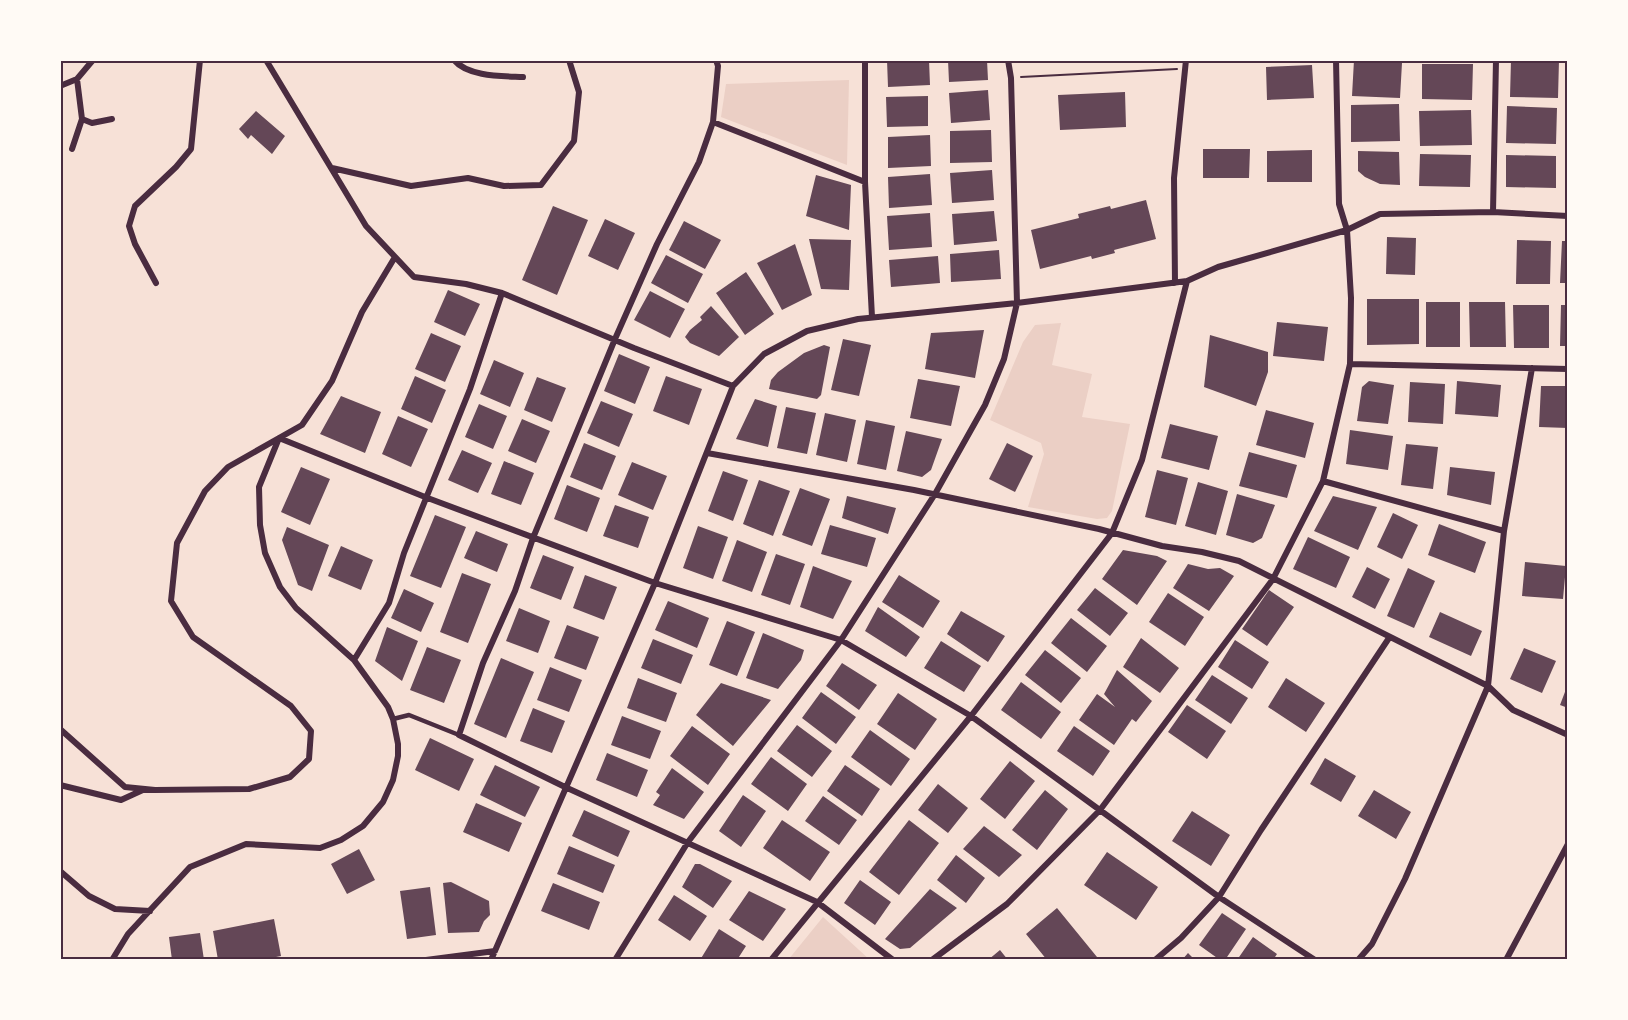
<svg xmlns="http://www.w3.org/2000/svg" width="1628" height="1020" viewBox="0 0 1628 1020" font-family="Figtree,sans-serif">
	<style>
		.green { fill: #ebcfc5 }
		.building { fill: #644757 }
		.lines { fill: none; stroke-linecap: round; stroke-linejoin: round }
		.path { stroke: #4a2c40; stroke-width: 2 }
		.service { stroke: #4a2c40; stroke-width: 4.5 }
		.minor { stroke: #4a2c40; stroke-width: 6 }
		.neatline { fill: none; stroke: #4a2c40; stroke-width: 2 }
	</style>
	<rect width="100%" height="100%" fill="#f7e1d7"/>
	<path class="green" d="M849 80 847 165 721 117 726 84Z
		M1061 323 1052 365 1092 374 1082 417 1130 424 1112 511 1107 518 1097 519 1028 507 1044 454 1041 443 990 420 1023 342 1035 325Z
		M823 917 870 960H788Z"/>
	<path class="building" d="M887 60H929L930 85 888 87Z
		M948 60H987L988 80 949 82Z
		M1354 60 1402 63 1400 98 1352 96Z
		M1511 60H1559L1558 98 1510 97Z
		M1422 64H1473L1472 100 1422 99Z
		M1312 65 1314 98 1267 100 1266 67Z
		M988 90 990 120 951 123 949 93Z
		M1125 92 1126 127 1060 130 1058 95Z
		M928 96V126L887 127 886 97Z
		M1399 104 1400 141 1351 142V105Z
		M1507 106 1557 108 1556 144 1506 143Z
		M1471 110 1472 145 1420 146 1419 111Z
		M256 111 285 136 272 154 251 135 248 139 239 129Z
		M991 130 992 162 950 163V131Z
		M930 135 931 166 888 168V137Z
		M1203 149H1250L1249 178H1203Z
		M1312 150V182H1267V151Z
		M1358 151 1399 152 1400 185 1380 184 1365 177 1358 171Z
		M1420 154 1471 155 1470 187 1419 186Z
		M1506 155 1556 156V188L1506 187Z
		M992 170 994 200 952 203 950 173Z
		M930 174 932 205 889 208 888 177Z
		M816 175 851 185 849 230 806 216Z
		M1146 200 1156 239 1114 250 1115 253 1092 259 1091 256 1040 269 1031 230 1079 218 1078 214 1110 206 1111 209Z
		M553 206 588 220 557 295 522 280Z
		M994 211 997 241 954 245 952 214Z
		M930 213 932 247 889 250 887 216Z
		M605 219 635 233 618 270 588 256Z
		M684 221 721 240 705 269 669 250Z
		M1387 237 1416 238 1415 275 1386 274Z
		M809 239 851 240 849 290 821 289Z
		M1517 240 1551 241 1550 284H1516Z
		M1562 241H1568V283H1560Z
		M795 244 812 295 782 310 757 263Z
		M999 250 1001 279 951 282 950 254Z
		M666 255 703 274 688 303 651 283Z
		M938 256 940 283 891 287 889 260Z
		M746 272 774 314 745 335 716 293Z
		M448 290 480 304 465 336 434 322Z
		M650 291 685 309 670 338 634 320Z
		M1367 299H1419V344L1367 345Z
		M1426 302H1460V347H1426Z
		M1469 302H1505L1506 347H1470Z
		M1513 305H1549V348H1514Z
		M1561 305H1568V346H1560Z
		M711 306 739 337 719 356 690 343 685 337 690 330 702 320 700 317Z
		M1277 322 1328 327 1324 361 1273 356Z
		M984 330 975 378 925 369 931 333Z
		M431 333 461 346 445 382 415 369Z
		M1210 335 1268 352V372L1256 406 1204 387Z
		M843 339 871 345 859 396 831 390Z
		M824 345 830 347 821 395 817 399 769 389 771 380 778 372 804 353Z
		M619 354 650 367 635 404 604 391Z
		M494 360 524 373 510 407 480 394Z
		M415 376 446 390 432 423 401 409Z
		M666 376 702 389 689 425 653 411Z
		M537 377 566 388 552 422 524 410Z
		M918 379 960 386 951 426 910 418Z
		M1369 381 1394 385 1388 424 1357 421 1362 387Z
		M1457 381 1501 385 1498 417 1455 414Z
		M1410 382 1445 384 1443 424 1408 422Z
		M1541 386H1568V428L1539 427Z
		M341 396 381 412 365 453 320 434Z
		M755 399 777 406 768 447 736 439Z
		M601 401 633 414 619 447 587 433Z
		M479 404 507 416 493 449 465 437Z
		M786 407 816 413 807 454 777 448Z
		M1266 410 1314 423 1305 458 1256 445Z
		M825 413 856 420 847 462 816 455Z
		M398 416 428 429 411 467 382 454Z
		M522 419 550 431 536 463 508 451Z
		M866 420 895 426 886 470 857 464Z
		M1170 424 1218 436 1209 470 1161 458Z
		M1350 430 1393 436 1388 470 1346 464Z
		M906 431 942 439 931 470 922 477 897 471Z
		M584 443 616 456 602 490 570 477Z
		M1007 443 1033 456 1015 492 989 479Z
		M1406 444 1438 447 1433 489 1401 485Z
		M462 450 492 463 478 493 448 480Z
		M1249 452 1297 465 1287 498 1239 486Z
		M504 461 534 473 521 505 491 494Z
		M632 462 667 476 653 510 618 495Z
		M301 467 330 479 310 525 281 512Z
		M1450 467 1495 472 1491 505 1447 495Z
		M1157 470 1188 478 1176 525 1145 517Z
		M723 471 748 480 733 521 708 511Z
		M759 480 790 491 773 536 743 524Z
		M1198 482 1228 491 1216 535 1185 526Z
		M567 485 600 498 587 532 554 519Z
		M800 488 830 499 812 546 782 535Z
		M1237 494 1275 505 1262 538 1253 543 1226 535Z
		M847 496 896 508 888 534 842 518Z
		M1333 496 1377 507 1358 550 1314 531Z
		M615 505 649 517 638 548 603 536Z
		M1393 513 1418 525 1402 559 1377 547Z
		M435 515 466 527 441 588 410 576Z
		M1439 524 1486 542 1475 573 1428 555Z
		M830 525 876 538 867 567 821 554Z
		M698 526 728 537 713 579 683 568Z
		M287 527 329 545 312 591 298 585 282 540Z
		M476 531 508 544 497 572 464 558Z
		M1308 537 1350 557 1336 588 1293 569Z
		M737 540 767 552 752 592 722 581Z
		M341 546 373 560 361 590 328 576Z
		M1123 550 1157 556 1167 561 1137 605 1102 579Z
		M776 554 805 564 790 605 761 595Z
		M543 555 574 567 561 600 530 588Z
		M1525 562 1566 566 1563 599 1522 596Z
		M1188 564 1208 569 1220 568 1234 576 1209 611 1173 588Z
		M813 566 852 581 833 619 800 607Z
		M1367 567 1390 579 1375 609 1352 597Z
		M1408 568 1435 581 1414 628 1387 616Z
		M462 573 491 584 468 643 440 632Z
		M585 575 617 587 604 620 573 608Z
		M899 575 940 601 923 628 882 602Z
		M1095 588 1128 613 1110 636 1077 610Z
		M404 589 434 603 421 632 391 618Z
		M1269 590 1294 607 1267 646 1242 629Z
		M1168 593 1204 617 1185 646 1149 622Z
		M668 601 709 618 697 648 655 630Z
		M878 607 920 637 906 657 865 631Z
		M519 608 550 621 538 653 506 641Z
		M961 611 1005 636 988 662 947 634Z
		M1440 612 1482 631 1471 656 1429 637Z
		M1071 618 1107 646 1087 672 1051 643Z
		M727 621 755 632 737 676 709 665Z
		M567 625 599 637 586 670 554 658Z
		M387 627 418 641 402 681 375 661Z
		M763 633 804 650 801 660 778 689 746 678Z
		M1141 638 1179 668 1160 693 1123 667Z
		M653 639 693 655 681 684 641 668Z
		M1235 640 1269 662 1252 689 1218 667Z
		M941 641 981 666 964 692 924 668Z
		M427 647 461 660 444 703 410 690Z
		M1524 648 1556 661 1542 693 1510 679Z
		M1045 650 1081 678 1061 703 1025 675Z
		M501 658 534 672 506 738 474 724Z
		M842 663 877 685 859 710 826 686Z
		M550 667 582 680 569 712 537 700Z
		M1117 670 1152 701 1136 722 1132 719 1114 745 1079 720 1097 694 1115 707 1104 694Z
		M1212 675 1248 698 1231 724 1195 700Z
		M638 678 677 693 666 722 627 708Z
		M1286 678 1325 703 1306 732 1268 707Z
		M1021 682 1061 712 1041 739 1001 710Z
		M721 683 771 700 733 746 696 715Z
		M1568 684V708L1560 705Z
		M821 692 856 717 836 744 802 718Z
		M898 693 937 719 915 750 877 724Z
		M1187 705 1226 731 1207 759 1168 732Z
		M533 708 565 721 552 753 520 741Z
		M622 716 661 731 650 759 611 745Z
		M797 725 832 751 812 777 777 751Z
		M692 726 730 754 708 785 670 756Z
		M1074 726 1110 751 1093 776 1057 751Z
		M870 730 910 759 891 786 851 757Z
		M430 738 474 759 459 791 415 770Z
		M607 753 648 770 637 797 596 780Z
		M771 757 807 784 788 811 751 784Z
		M1325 758 1356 776 1341 802 1310 784Z
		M1010 761 1035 781 1005 819 980 799Z
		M495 765 540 787 525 817 480 795Z
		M845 765 880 789 862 816 827 791Z
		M672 768 704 792 684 819 653 805 660 795 656 792Z
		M938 784 968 808 948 833 918 810Z
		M1045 790 1068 809 1037 850 1012 830Z
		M1374 790 1411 812 1396 839 1358 816Z
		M743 795 766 811 741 847 719 831Z
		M823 796 857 820 839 845 805 821Z
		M476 803 522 823 509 852 463 832Z
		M584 810 630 831 618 857 572 836Z
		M1192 811 1230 835 1211 866 1172 841Z
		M782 820 830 852 810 881 763 848Z
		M909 820 939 843 899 895 869 872Z
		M984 826 1022 855 999 877 963 849Z
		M569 846 615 865 603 893 557 874Z
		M359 849 375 880 347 894 331 864Z
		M1107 852 1158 887 1136 920 1084 885Z
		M956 855 985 878 966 903 937 880Z
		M695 864H700L732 881 713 908 682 887Z
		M860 880 891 902 875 925 844 903Z
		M451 882 489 901 490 915 484 921 479 932 448 933 443 883Z
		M553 883 600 902 589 930 541 911Z
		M430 887 436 935 407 939 400 891Z
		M930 889 957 908 910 948 900 949 885 939Z
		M749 891 786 909 763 941 729 920Z
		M674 895 707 916 690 941 658 920Z
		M1057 908 1097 957 1092 960H1047L1026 934Z
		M1222 913 1246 929 1225 960H1220L1199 945Z
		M274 919 281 956 261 960H218L213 931Z
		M719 929 746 946 737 960H700Z
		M200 933 204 960H172L169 937Z
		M1253 937 1277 954 1273 960H1237Z
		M1000 950 1008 960H988Z
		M1188 953 1195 960H1182Z"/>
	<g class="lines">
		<path class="path" d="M1021 77 1177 69"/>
		<path class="service" d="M393 719 409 715 459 735"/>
		<path class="minor" d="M266 60 366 226 414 277 466 284 502 293 634 348 733 386
			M454 60C468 77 503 76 523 77
			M716 60 718 66 713 122 699 162 657 244 615 339 533 538 515 591 483 663 459 735 565 787 817 902 893 960
			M865 60V182L872 317
			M60 86 77 79 93 60
			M82 119 92 123 112 119
			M713 122 865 182
			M72 149 82 119 77 79
			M332 168 411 186 468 178 504 186 541 185 574 141 579 92 569 60
			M1493 212 1496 60
			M156 283 135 244 129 226 135 206 176 167 191 149 200 60
			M1175 283 1174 178 1186 60
			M1350 364 1568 369
			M707 453 914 490 1099 529 1162 546 1202 552 1239 561 1488 686 1513 710 1568 735
			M1323 481 1504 531
			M354 660 389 603 404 553 470 389 502 293
			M60 729 125 787 155 790 249 789 290 777 309 759 311 731 291 706 193 637 171 601 177 543 205 491 228 467 302 425 332 381 362 312 395 257
			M60 785 121 800 145 789
			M60 871 89 896 115 909 150 911
			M112 960 128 934 190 867 246 844 320 848 341 840 363 826 383 802 393 780 398 756V744L393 719 388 707 354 660 296 608 280 587 265 553 260 525 259 487 279 438 425 497 655 583 841 640 971 716 1219 897 1315 960
			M426 960 495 951
			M491 960 655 583 733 386 764 354 807 331 858 319 1017 303 1187 281 1218 267 1347 230 1380 214 1493 212 1568 216
			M615 960 688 842 841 640 935 494 985 405 1004 359 1017 303 1011 78 1008 60
			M771 960 971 716 1112 533 1142 460 1187 281
			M932 960 1007 904 1100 810 1273 579 1323 481 1350 364 1351 298 1347 230 1339 204 1336 60
			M1155 960 1181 938 1219 897 1261 830 1389 638
			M1358 960 1372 944 1405 879 1488 686 1504 531 1532 368
			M1506 960 1568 844"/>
	</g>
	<rect width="1628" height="1020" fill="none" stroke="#fffaf5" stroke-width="123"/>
	<rect x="62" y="62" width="1504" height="896" class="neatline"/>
</svg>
